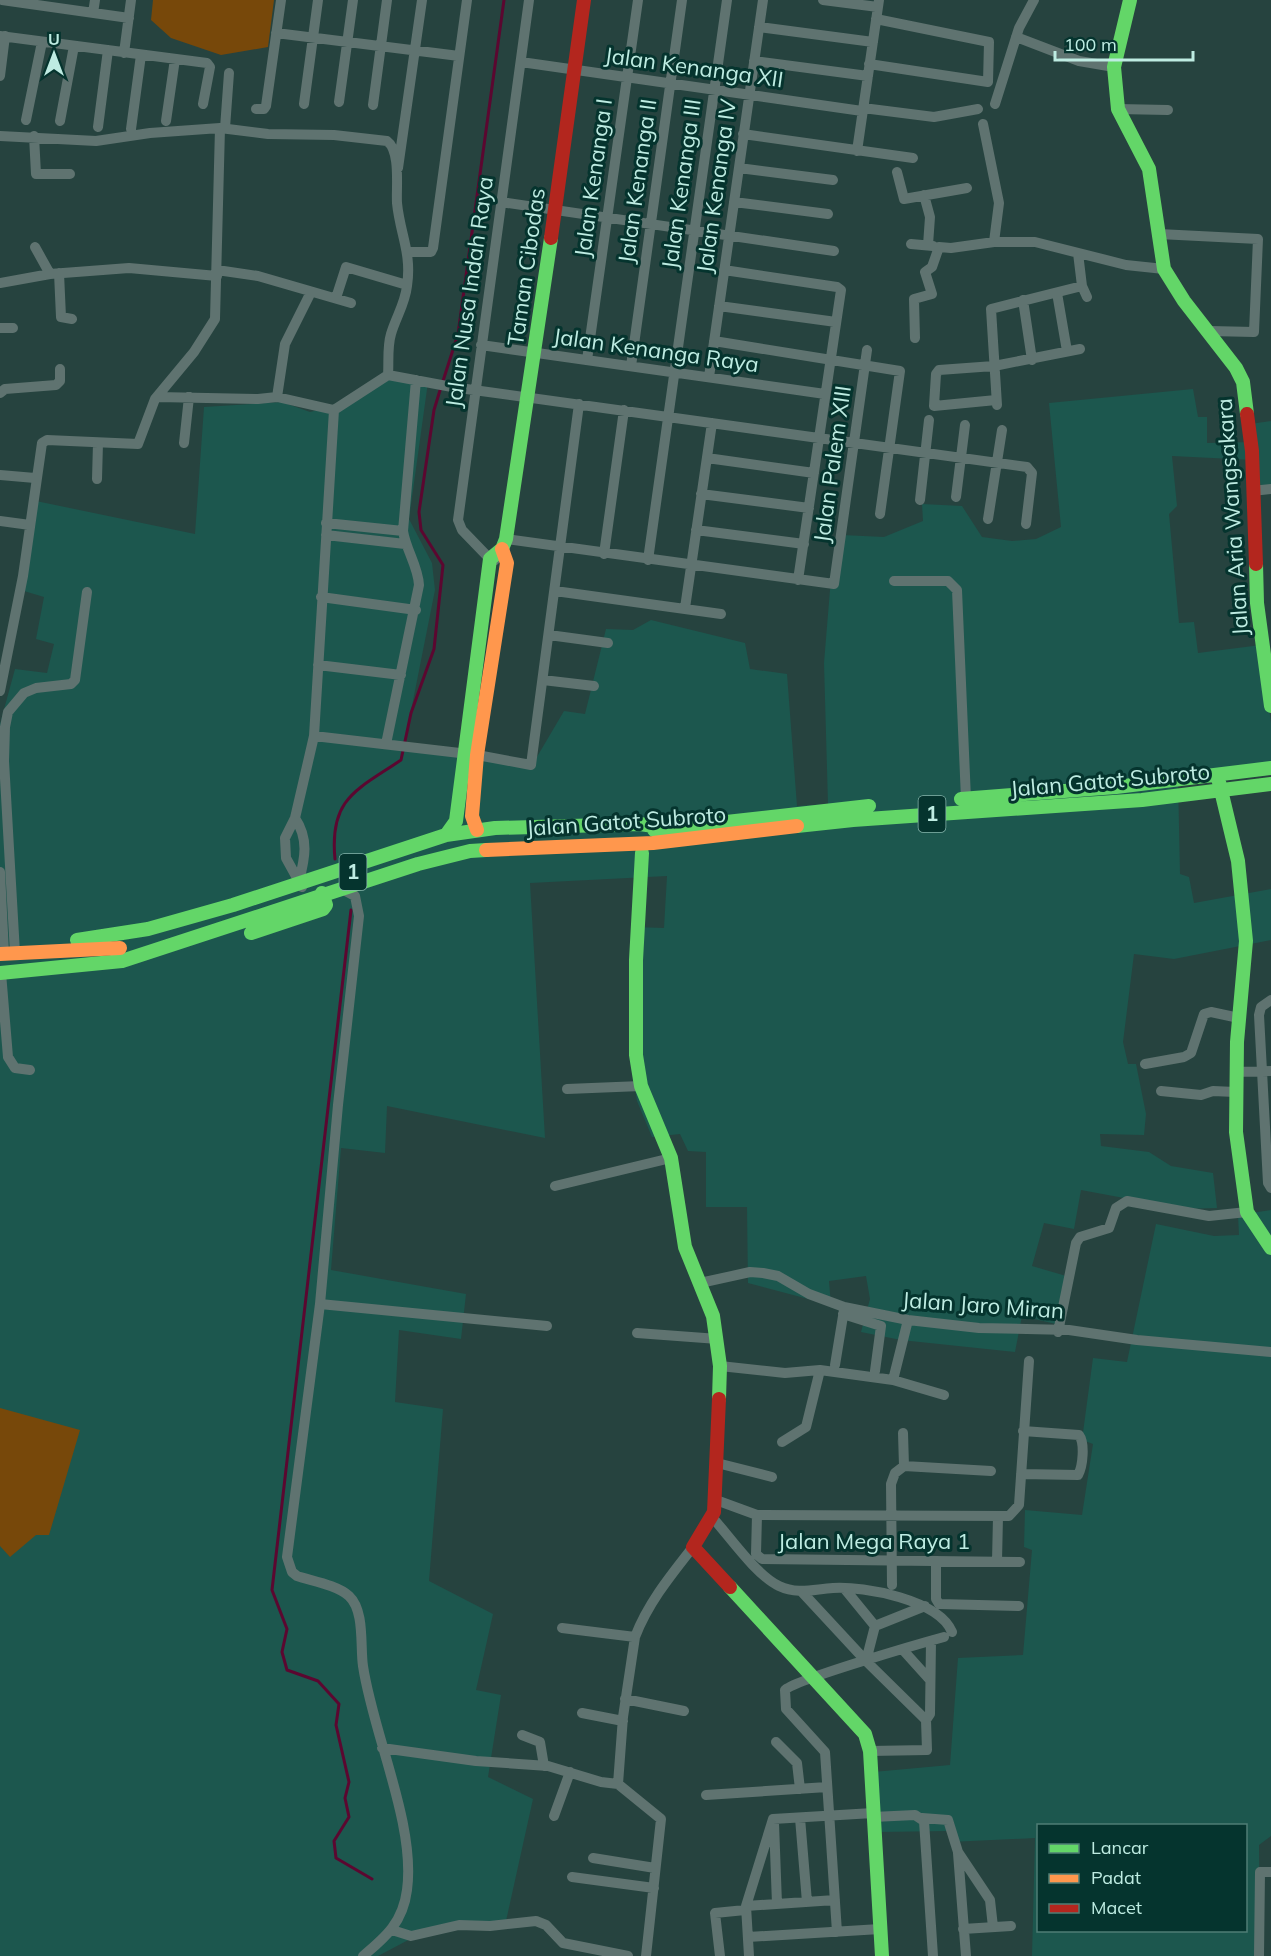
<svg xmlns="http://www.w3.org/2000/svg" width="1271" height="1956" viewBox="0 0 1271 1956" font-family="Mulish,sans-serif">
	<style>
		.built { fill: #1c574e; fill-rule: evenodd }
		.green { fill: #77480a }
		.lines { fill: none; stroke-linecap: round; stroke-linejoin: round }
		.stream { stroke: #5b0730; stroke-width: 3 }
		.street { stroke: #5f7370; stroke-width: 10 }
		.fast { stroke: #63d668; stroke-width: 14 }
		.slow { stroke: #ff974d; stroke-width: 14 }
		.jam { stroke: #b3261e; stroke-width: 14 }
		.labels { text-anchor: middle; stroke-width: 6; stroke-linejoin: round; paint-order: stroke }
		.shield { fill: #05342e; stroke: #86b5ac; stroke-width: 1.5 }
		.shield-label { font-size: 21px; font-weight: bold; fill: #beece2 }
		.street-label { font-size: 22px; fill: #beece2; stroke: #05342e }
	</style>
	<rect width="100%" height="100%" fill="#26433f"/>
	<path class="built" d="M383 374 428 382 409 519 432 563 435 590 404 746 531 767 564 711 585 714 606 629 633 630 651 620 745 643 750 669 787 674 797 806 828 804 824 663 830 590 842 535 884 537 923 521 922 504 962 506 982 537 1012 541 1036 539 1061 527 1049 403 1193 389 1198 417H1207V443L1253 442 1250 424 1271 421V485L1254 487 1253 460 1172 456 1177 506 1169 514 1179 623 1194 622 1198 653 1261 645 1271 723V765L1178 778 1180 874 1189 877 1194 903 1271 889V940L1174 959 1134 954 1123 1042 1128 1064H1136L1146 1114 1144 1135 1100 1134 1101 1146 1149 1152 1171 1166 1213 1173 1217 1208 1183 1209 1081 1190 1074 1229 1044 1223 1032 1266 1073 1278 1064 1326 1022 1316 1015 1352 901 1340 861 1332 870 1299 866 1276 829 1281 831 1305 748 1283 747 1207H706V1152L688 1151 680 1134 652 1137 637 1101 630 1060 634 927 664 928 667 876 530 883 545 1138 387 1106 385 1153 341 1148 331 1270 466 1294 461 1339 399 1330 395 1402 443 1409 429 1581 493 1614 476 1690 501 1695 488 1777 533 1799 506 1921 414 1937 378 1956H0V724L15 669 47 673 54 644 36 639 44 597 24 591 36 501 195 534 204 407 282 402 310 412 330 407Z
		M1271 1210V1836L1259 1845 1260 1956H1032L1035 1838 950 1842 948 1831 877 1832 873 1772 950 1765 958 1658 1023 1655 1032 1550 1024 1547 1025 1510 1082 1515 1093 1444 1082 1440 1093 1358 1127 1362 1156 1224 1214 1236 1239 1235 1238 1215ZM1038 1826H1246V1930H1038Z"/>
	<path class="green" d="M153 0H274L268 47 221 55 171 38 151 20Z
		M0 1408 80 1430 49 1535H36L10 1557 0 1546Z"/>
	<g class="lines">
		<path class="stream" d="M443 381 458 334 504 0
			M335 859C329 798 357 790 401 760L411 713 434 649 443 565 421 530 419 512 434 410 441 387
			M351 910 272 1590 287 1629 282 1652 287 1670 318 1681 339 1704 336 1725 349 1782 345 1798 349 1817 334 1841 336 1858 372 1879"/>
		<path class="street" d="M2 0 129 18
			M823 0 878 7
			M93 13 95 0
			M759 27 873 42
			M276 33 459 56
			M0 36 207 63 210 67 203 104
			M1016 37 1079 61 1114 67
			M124 53 131 0
			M754 61 868 76
			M521 62 862 111
			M869 64 988 82 989 42 876 19
			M0 76 5 36
			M339 102 353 0
			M304 104 318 0
			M995 104 1019 28 1034 0
			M373 105 387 0
			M863 108 934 117 978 109
			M256 109H264L266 106 281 0
			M1118 109 1168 110
			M26 120 42 42
			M60 121 74 46
			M166 121 175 59
			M983 124 999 203 994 242
			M98 127 108 50
			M225 128 229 73
			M131 129 141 55
			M743 134 913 158
			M0 136 96 141 150 133 220 128 268 134 334 135 387 141C401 151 396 188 397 203 400 234 412 253 407 286 405 304 396 317 391 334 387 347 389 362 388 375L334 410 314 736 295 818 285 838 286 858 302 887
			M34 136 36 174H70
			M857 151 879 0
			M398 168 422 0
			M739 168 833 180
			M897 172 904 199 967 188
			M924 195 930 217 928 245
			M501 202 834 251
			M734 202 828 214
			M1159 234 1258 239 1254 332 1210 331
			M911 244 933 246
			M35 247 50 274
			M409 252H431L433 248 467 0
			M1078 253 1082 286 1087 297
			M217 270 258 276 351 303
			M724 270 837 287 841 290 798 580
			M59 273 61 317 72 319
			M0 283 50 274 129 268 217 276
			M1057 293 1067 351
			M336 298 346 267 407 285
			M1023 300 1032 360
			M719 306 836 322
			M0 328H13
			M915 338 914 299 932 294 925 272 932 267 939 247 951 248 994 242H1035L1126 265 1164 269
			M714 341 900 371 880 514
			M481 345 825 394
			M587 360 638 0
			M631 366 682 0
			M388 375 452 387 1027 467 1032 473 1026 524
			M709 377 763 0
			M0 393 5 389 56 385 60 381V369
			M158 397 258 399 277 397 334 410
			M277 397 285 344 311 292
			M996 400 934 406 936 374 939 370 994 366 1080 349
			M997 405 991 309 1082 286
			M184 443 189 397
			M707 458 814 473
			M0 475 35 478
			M97 479 98 443
			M1252 491 1271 489
			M701 494 809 508
			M956 497 965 425
			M920 500 929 420
			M988 519 1002 430
			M0 521 30 525
			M326 523 403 531
			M696 530 804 544
			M326 535 405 544
			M506 539 834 584 867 350
			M604 554 624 410
			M495 560 490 559 462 530 458 520 529 0
			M648 560 727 0
			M894 581H948L957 590 966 799
			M555 591 721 614
			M321 597 416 610
			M685 608 712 423
			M549 635 608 643
			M318 665 401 675
			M543 680 594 686
			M0 691 23 576 42 443 47 440 138 444 155 399 194 352 215 319 220 128
			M314 736 477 755 531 765 579 404
			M386 744 419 585C418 566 406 550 403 531L416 380
			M295 818C309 839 305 858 299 881
			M0 872 4 953
			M342 889 355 896 359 916 338 1105 320 1304 287 1557 292 1572 297 1576C312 1581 337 1585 349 1596 365 1611 360 1646 363 1666 373 1734 416 1825 407 1890 403 1922 386 1937 363 1956
			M15 953 4 761 5 727 8 712 24 693 36 688 71 684 75 680 87 592
			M1 973 8 1057 15 1068 30 1070
			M1271 1000 1261 1007 1259 1015 1268 1183 1271 1188
			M1145 1064 1184 1057 1191 1053 1204 1014 1211 1012 1239 1018
			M1235 1072 1271 1071
			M567 1089 641 1086
			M1161 1091 1201 1095 1213 1091 1235 1092
			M555 1186 671 1158
			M700 1283 750 1272 763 1273 778 1276 809 1294 844 1307 908 1320 979 1328 1069 1330 1137 1340 1271 1352
			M320 1304 547 1326
			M843 1314 881 1326 875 1371
			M1058 1332 1076 1243 1080 1237 1109 1228 1116 1208 1127 1201 1209 1216 1247 1212
			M637 1333 718 1339
			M835 1365 844 1310
			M720 1366 785 1373 820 1370 893 1380 944 1395
			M893 1380 908 1320
			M903 1433 904 1466
			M782 1442 806 1427 820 1370
			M717 1463 772 1477
			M1021 1474 1078 1475C1083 1466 1085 1443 1079 1435L1023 1431
			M716 1500 757 1515 1009 1516 1019 1505 1029 1361
			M757 1515 756 1554 762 1559 1020 1562
			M712 1517C730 1537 756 1575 779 1586 798 1595 814 1589 833 1588 865 1586 939 1600 952 1632
			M936 1561V1599L939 1604 1019 1606
			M997 1561 998 1517
			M892 1585 891 1484 895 1473 904 1466 991 1471
			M844 1588 875 1626 925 1606
			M802 1592 866 1661 926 1720 927 1750 870 1751
			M562 1628 635 1637
			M903 1650 930 1680
			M866 1661 875 1626
			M625 1699 684 1711
			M582 1713 623 1721
			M926 1720 930 1714 931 1641
			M522 1735 540 1742 544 1766
			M776 1742 797 1763 800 1789
			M382 1748 476 1761 548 1766 601 1782 618 1784
			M706 1795 827 1787
			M554 1816 570 1772
			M873 1817 915 1815 924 1821 933 1956
			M800 1818 807 1902
			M922 1818 948 1820 958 1852 990 1900 993 1927
			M774 1823 777 1904
			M958 1853 966 1956
			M593 1858 655 1868
			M572 1877 654 1888
			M746 1906 835 1900
			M963 1929 1011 1926
			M392 1930 411 1936 459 1925 490 1926 536 1921 546 1925 563 1943 628 1956
			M837 1932 825 1752 786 1709 785 1690C794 1680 922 1643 944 1637
			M748 1937 880 1929
			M646 1956 661 1819 618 1784 623 1717 635 1637C648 1603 671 1575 693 1547
			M720 1956 715 1913 745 1910
			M749 1956 746 1906 773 1819 873 1813
			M1259 1956 1260 1872H1271"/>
		<path class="fast" d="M1130 0 1114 67 1118 109 1149 169 1164 269 1184 301 1236 368 1243 382 1247 414
			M1256 564 1257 603 1271 706
			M1219 782 1238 861 1246 941 1237 1042 1236 1132 1247 1212 1271 1248
			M961 799 1116 787 1271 768
			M797 826 853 820 1142 800 1271 784
			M654 830 869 806
			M446 835 456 821 490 559 502 549 506 539 551 238
			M642 853 636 960V1055L641 1086 671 1158 685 1247 713 1316 720 1366 719 1399
			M251 933 323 909 326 905 322 893
			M77 940 148 929 233 905 446 835 495 828 640 824 667 828
			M0 973 122 961 418 864 470 851 486 850
			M730 1587 865 1734 870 1751 882 1956"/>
		<path class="slow" d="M477 830 472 816 477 755 507 563 502 549
			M486 850 653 843 797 826
			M0 954 120 948"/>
		<path class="jam" d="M551 238 584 0
			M1247 414 1252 451 1256 564
			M719 1399 714 1512 693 1547 730 1587"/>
	</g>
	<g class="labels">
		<g class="shield">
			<rect x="918.5" y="796" width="27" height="36" rx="4.5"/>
			<rect x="339.5" y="854" width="27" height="36" rx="4.5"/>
		</g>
		<g class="shield-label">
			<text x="932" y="821">1</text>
			<text x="353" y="879">1</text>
		</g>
		<g class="street-label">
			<text transform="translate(694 67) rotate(8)" y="8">Jalan Kenanga XII</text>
			<text transform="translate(593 178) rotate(-82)" y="8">Jalan Kenanga I</text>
			<text transform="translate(637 181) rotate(-82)" y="8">Jalan Kenanga II</text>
			<text transform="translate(681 184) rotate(-82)" y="8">Jalan Kenanga III</text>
			<text transform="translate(716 186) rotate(-82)" y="8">Jalan Kenanga IV</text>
			<text transform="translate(526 267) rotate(-82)" y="8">Taman Cibodas</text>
			<text transform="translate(469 292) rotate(-82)" y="8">Jalan Nusa Indah Raya</text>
			<text transform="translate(656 350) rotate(8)" y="8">Jalan Kenanga Raya</text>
			<text transform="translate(832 464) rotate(-82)" y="8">Jalan Palem XIII</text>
			<text transform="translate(1232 517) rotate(-94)" y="8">Jalan Aria Wangsakara</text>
			<text transform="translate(1110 780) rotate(-5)" y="8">Jalan Gatot Subroto</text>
			<text transform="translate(626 821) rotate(-4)" y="8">Jalan Gatot Subroto</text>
			<text transform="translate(983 1305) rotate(4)" y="8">Jalan Jaro Miran</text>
			<text x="874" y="1549">Jalan Mega Raya 1</text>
		</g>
	</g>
	<rect x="1037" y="1824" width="210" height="108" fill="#05342e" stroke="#4f7e76" stroke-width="1.5"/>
	<rect x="1049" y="1844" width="30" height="9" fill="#63d668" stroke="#4f7e76" stroke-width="1.5"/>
	<text x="1091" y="1854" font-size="18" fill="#beece2">Lancar</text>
	<rect x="1049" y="1874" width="30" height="9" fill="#ff974d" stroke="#4f7e76" stroke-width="1.5"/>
	<text x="1091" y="1884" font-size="18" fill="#beece2">Padat</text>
	<rect x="1049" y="1904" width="30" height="9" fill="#b3261e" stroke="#4f7e76" stroke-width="1.5"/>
	<text x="1091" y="1914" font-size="18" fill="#beece2">Macet</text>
	<g transform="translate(54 54)" stroke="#05342e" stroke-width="4.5" paint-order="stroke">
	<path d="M0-4.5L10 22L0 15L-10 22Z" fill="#beece2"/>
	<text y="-9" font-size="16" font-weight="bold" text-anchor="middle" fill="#beece2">U</text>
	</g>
	<path d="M1055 51v9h138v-9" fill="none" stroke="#beece2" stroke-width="3"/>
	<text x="1064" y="51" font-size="18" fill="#beece2" stroke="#05342e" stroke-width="4.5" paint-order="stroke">100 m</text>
</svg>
